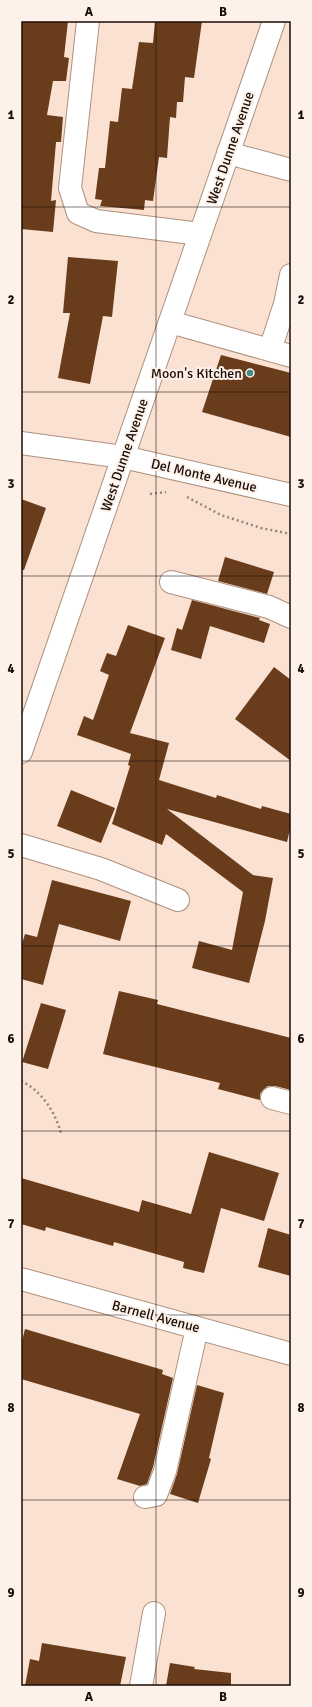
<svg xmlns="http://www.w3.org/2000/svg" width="312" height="1707" viewBox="0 0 312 1707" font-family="Signika,sans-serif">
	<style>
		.building { fill: #693c1c }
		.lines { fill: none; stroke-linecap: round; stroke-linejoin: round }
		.minor-casing { stroke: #ae917f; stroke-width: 24 }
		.major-casing { stroke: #ae917f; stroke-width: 24 }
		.path { stroke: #988479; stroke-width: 2.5; stroke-dasharray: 2 3; stroke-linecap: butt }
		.minor { stroke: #fff; stroke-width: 22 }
		.major { stroke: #fff; stroke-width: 22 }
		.grid { fill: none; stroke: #180d07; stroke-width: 1; stroke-opacity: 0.55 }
		.poi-dot { fill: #41898f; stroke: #fef1e9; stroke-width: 1.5 }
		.labels { text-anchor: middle; stroke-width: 4; stroke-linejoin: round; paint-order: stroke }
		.street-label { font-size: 14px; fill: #180d07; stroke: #fef1e9 }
		.poi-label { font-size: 14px; fill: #180d07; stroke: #fef1e9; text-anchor: end }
		.neatline { fill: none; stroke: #180d07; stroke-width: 1.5 }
		.grid-label { font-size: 13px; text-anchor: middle; font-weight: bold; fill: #180d07 }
	</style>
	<rect width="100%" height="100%" fill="#fbe1d1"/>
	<path class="building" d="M21 21H68L64 57 69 58 66 81H53L47 115 63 117 61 142H56L51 201 56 200 53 232 21 229Z
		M155 21H202L194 78 185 77 183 102H177L176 118 170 117 167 158 159 157 153 201 145 200 144 210 100 206 102 200 95 199 99 168H105L110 121 118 122 122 88 132 89 139 42 153 43Z
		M68 257 118 261 112 317 103 316 90 384 58 378 70 313H63Z
		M221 355 291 373V437L202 412Z
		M21 499 46 508 24 570H21Z
		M225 557 274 572 267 594 218 581Z
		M192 600 260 618 259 620 270 624 264 643 210 626 201 659 171 650 177 628 182 630Z
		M128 625 165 638 130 733 169 743 159 780 216 798 217 795 261 809 262 806 291 814V825L287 842 167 809 253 875 273 878 265 921 249 983 192 968 199 941 232 950 243 892 166 834 162 845 112 824 130 766 128 765 131 754 77 735 84 716 93 720 109 675 100 671 107 653 116 656Z
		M274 667 291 680V761L235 719Z
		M71 790 115 808 101 843 57 826Z
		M52 880 131 901 120 941 59 924 43 985 21 979V947L25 934 37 937Z
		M119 991 158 1000 157 1004 291 1038V1090L275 1086H268L263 1090 260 1094V1100L218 1089 220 1083 103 1054Z
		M41 1003 66 1010 48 1069 22 1062Z
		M209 1152 279 1173 264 1221 221 1208 204 1273 183 1268 184 1262 114 1242 113 1246 46 1227 45 1231 21 1224V1178L139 1212 142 1200 191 1214Z
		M268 1228 291 1235V1276L258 1267Z
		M25 1329 163 1370 162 1374 173 1378 153 1467 147 1484 140 1486 117 1479 140 1414 21 1379V1345Z
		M197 1385 224 1393 209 1458 211 1459 198 1503 170 1494 177 1474Z
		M42 1643 126 1657 120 1686H25L30 1659 39 1661Z
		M170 1663 195 1667 194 1669 231 1673V1686H166Z"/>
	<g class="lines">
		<defs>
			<path id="minor" d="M88 21 70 188 78 213 96 221 200 234
				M228 153 291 170
				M170 322 291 356
				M270 350 285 304 291 275
				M21 443 123 457 291 495
				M171 582 269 607 291 617
				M21 845 101 869 178 900
				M272 1098 291 1103
				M21 1279 291 1354
				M145 1497 156 1495 165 1471 197 1328
				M141 1686 154 1613"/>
			<path id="major" d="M21 752 274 21"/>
		</defs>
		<use href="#minor" class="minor-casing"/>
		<use href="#major" class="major-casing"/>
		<path class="path" d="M150 494 166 492
			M187 497 221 515 261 528 291 534
			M21 1081C42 1091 55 1112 61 1133"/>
		<use href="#minor" class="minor"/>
		<use href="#major" class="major"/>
	</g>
	<path class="grid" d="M156 21V1686M21 207H291M21 392H291M21 576H291M21 761H291M21 946H291M21 1131H291M21 1315H291M21 1500H291"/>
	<circle class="poi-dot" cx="250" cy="373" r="4"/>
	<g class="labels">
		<g class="street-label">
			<text transform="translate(230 148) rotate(-71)" y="5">West Dunne Avenue</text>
			<text transform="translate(124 455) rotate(-71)" y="5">West Dunne Avenue</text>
			<text transform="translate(204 475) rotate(13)" y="5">Del Monte Avenue</text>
			<text transform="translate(156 1316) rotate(15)" y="5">Barnell Avenue</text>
		</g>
		<g class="poi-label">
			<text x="242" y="378">Moon's Kitchen</text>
		</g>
	</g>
	<rect width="312" height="1707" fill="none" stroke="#fef1e9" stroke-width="44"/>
	<rect x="22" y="22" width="268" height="1663" class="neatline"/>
	<g class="grid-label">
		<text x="89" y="16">A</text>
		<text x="223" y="16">B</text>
		<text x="11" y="119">1</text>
		<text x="301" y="119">1</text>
		<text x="11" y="304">2</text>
		<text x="301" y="304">2</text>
		<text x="11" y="488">3</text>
		<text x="301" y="488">3</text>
		<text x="11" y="673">4</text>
		<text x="301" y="673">4</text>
		<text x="11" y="858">5</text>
		<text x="301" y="858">5</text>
		<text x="11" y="1043">6</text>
		<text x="301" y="1043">6</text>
		<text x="11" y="1228">7</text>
		<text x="301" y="1228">7</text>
		<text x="11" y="1412">8</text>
		<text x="301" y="1412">8</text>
		<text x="11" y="1597">9</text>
		<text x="301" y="1597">9</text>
		<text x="89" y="1701">A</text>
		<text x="223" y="1701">B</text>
	</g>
</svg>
